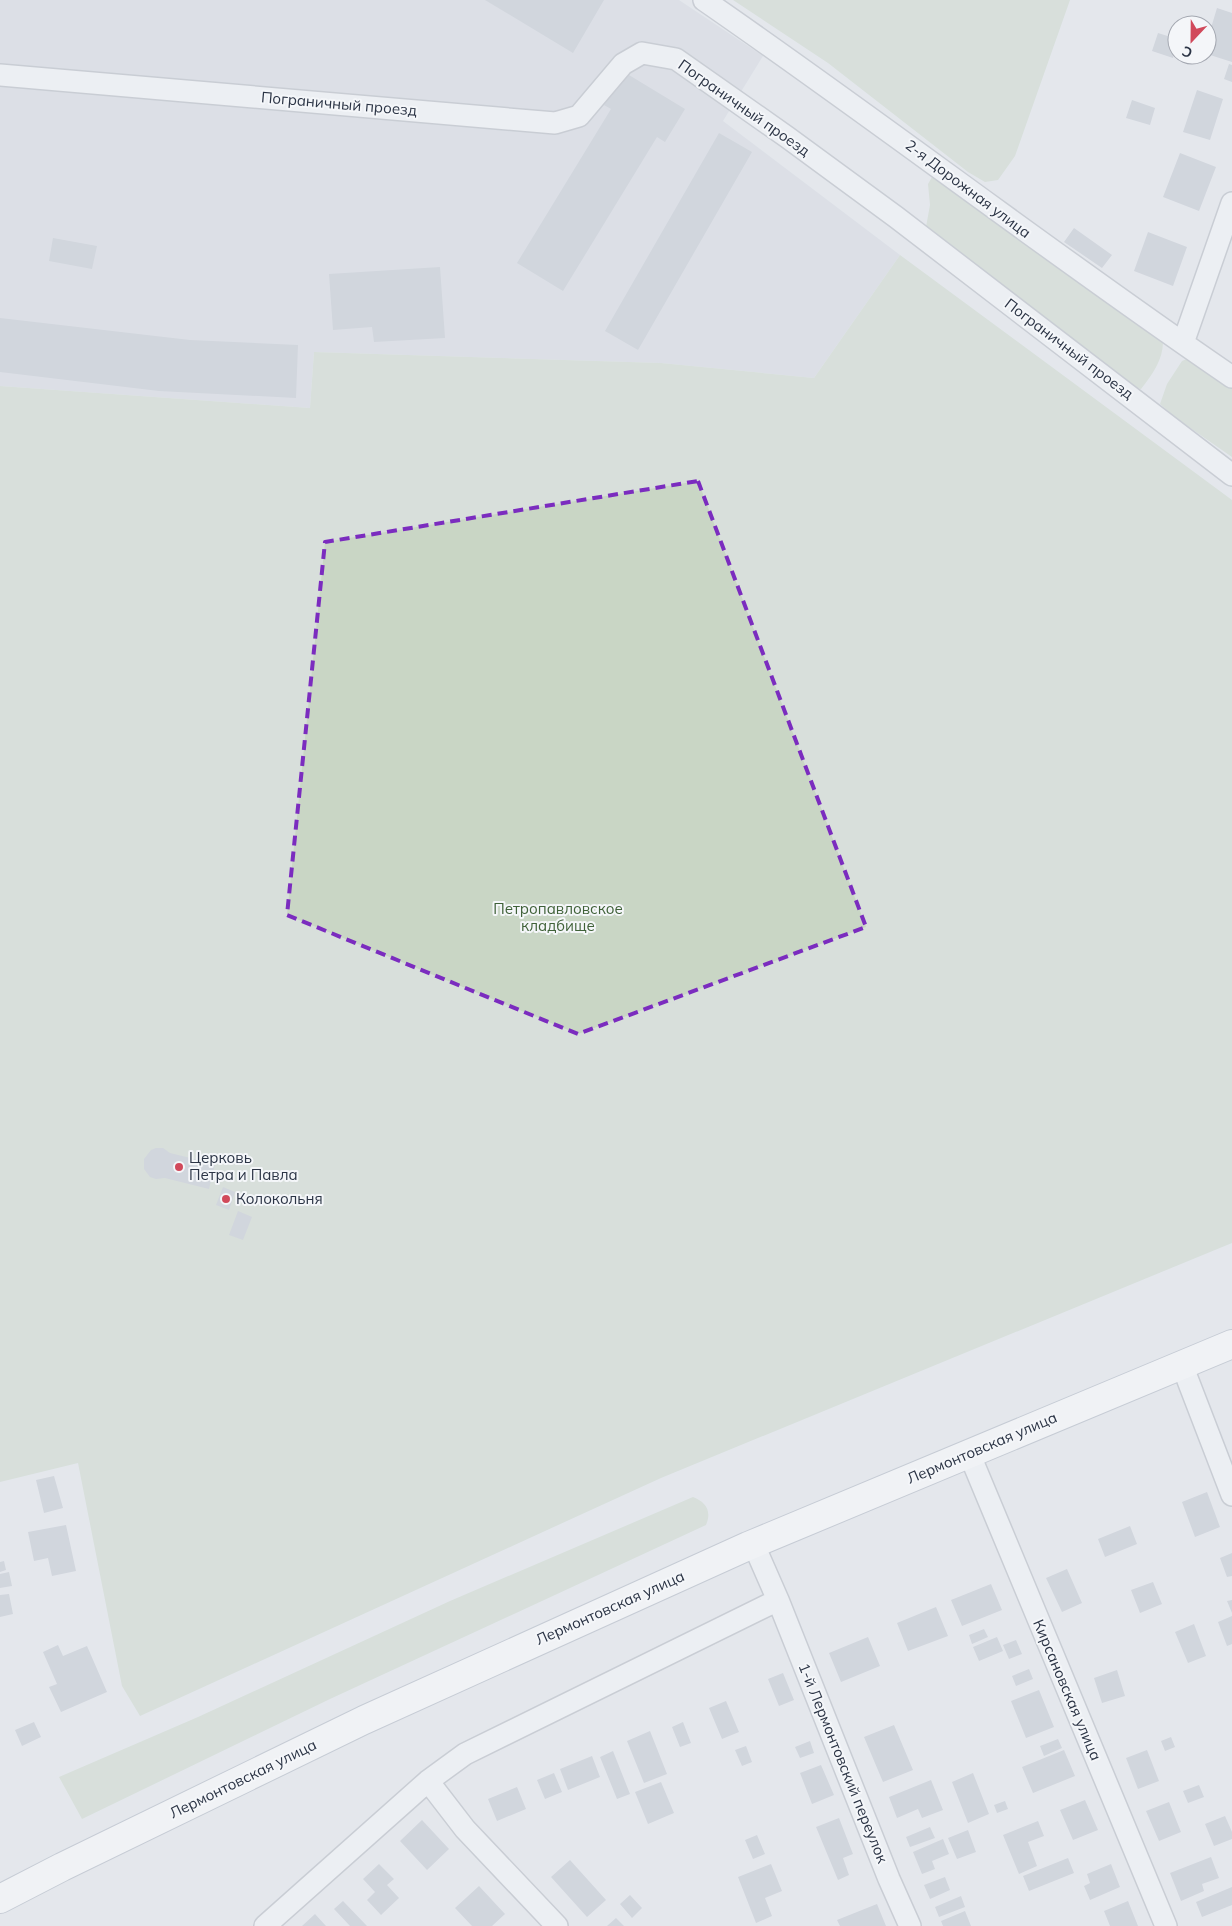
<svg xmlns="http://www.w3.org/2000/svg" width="1232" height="1926" viewBox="0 0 1232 1926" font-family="Mulish,sans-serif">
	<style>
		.built { fill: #d2d6de }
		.green { fill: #c9d6c5 }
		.building { fill: #bbc0ca }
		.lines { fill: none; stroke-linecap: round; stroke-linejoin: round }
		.minor-casing { stroke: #a9aeb7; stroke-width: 24 }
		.primary-casing { stroke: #a3abb8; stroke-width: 30 }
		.minor { stroke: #f7f8fa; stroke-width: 21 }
		.primary { stroke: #fff; stroke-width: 28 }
		.marked { fill: none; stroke: #7b2cbf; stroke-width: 4; stroke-dasharray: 10 6; stroke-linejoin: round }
		.poi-dot { fill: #d1495b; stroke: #f4f6f9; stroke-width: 2 }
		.labels { text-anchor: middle; stroke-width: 4; stroke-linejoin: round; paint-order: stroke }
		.street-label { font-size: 15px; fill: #2b3445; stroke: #f4f6f9 }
		.park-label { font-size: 15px; fill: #3f6138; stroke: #f4f6f9 }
		.poi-label { font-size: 15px; fill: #2b3445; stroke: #f4f6f9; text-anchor: start }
	</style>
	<rect width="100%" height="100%" fill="#e4e7ec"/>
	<path class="built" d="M0 0H679L763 56 723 121 900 255 814 378 661 363 314 352 310 408 0 386Z"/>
	<path class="green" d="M733 0H1070L1015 156 998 180 985 182 968 172 828 63Z
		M932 177 1163 342C1163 360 1152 375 1141 389L1136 388 926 227 930 205 928 184Z
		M900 255 1232 500V1243L661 1478 140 1716 122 1686 78 1463 0 1482V386L310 408 314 352 661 363 814 378Z
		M1189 358 1232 386V457L1176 418 1160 404 1167 384 1182 361Z
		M693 1497C706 1502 712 1511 706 1525L330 1699 82 1819 59 1777 198 1717 450 1601Z"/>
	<path class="building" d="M485 0H604L573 53Z
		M1217 8 1232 13V62L1207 54V27L1211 28Z
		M1158 33 1177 39V46L1173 58 1152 51Z
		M1229 64 1232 65V82L1224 79Z
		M624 72 685 109 665 142 657 137 563 291 517 263 611 109 604 105Z
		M1197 90 1223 99 1210 140 1183 132Z
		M1132 100 1155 108 1150 125 1126 118Z
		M719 133 752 152 638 350 605 331Z
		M1180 153 1216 167 1199 211 1163 197Z
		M1074 228 1112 255 1102 268 1064 242Z
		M1148 232 1187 247 1173 286 1134 271Z
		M53 238 97 246 92 269 49 261Z
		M440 267 445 338 374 342 372 327 333 330 329 274Z
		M0 318 190 340 298 345 296 398 159 391 0 372Z
		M156 1148H163L170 1153 215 1164 209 1189 165 1178 156 1179 150 1177 144 1169V1159L151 1150Z
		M223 1187 235 1192 229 1210 216 1205Z
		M238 1211 252 1217 243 1240 229 1235Z
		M54 1476 63 1508 44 1513 36 1480Z
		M1207 1492 1220 1527 1195 1537 1182 1502Z
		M66 1525 76 1571 52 1576 48 1558 34 1561 28 1532Z
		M1130 1526 1137 1544 1105 1557 1098 1539Z
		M1232 1553V1576L1227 1577 1220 1558Z
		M4 1561 6 1570 0 1572V1562Z
		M1067 1569 1082 1603 1062 1612 1046 1578Z
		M9 1572 12 1586 0 1588V1574Z
		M1153 1582 1162 1604 1140 1613 1131 1590Z
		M991 1584 1002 1610 962 1626 951 1600Z
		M9 1594 13 1614 0 1617V1595Z
		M1232 1600V1613L1227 1601Z
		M936 1607 948 1636 908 1651 897 1623Z
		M1232 1616V1644L1227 1646 1218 1622Z
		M1194 1624 1206 1656 1188 1663 1175 1632Z
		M984 1629 988 1637 972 1644 969 1635Z
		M868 1637 880 1666 841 1682 829 1653Z
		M997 1637 1003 1651 979 1661 973 1647Z
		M1016 1640 1022 1654 1009 1659 1003 1645Z
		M58 1645 63 1656 87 1646 107 1692 61 1712 49 1687 57 1684 43 1652Z
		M1029 1669 1033 1679 1016 1686 1012 1676Z
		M1117 1670 1125 1696 1102 1703 1094 1678Z
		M783 1673 794 1700 779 1706 768 1679Z
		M1039 1690 1054 1727 1026 1738 1011 1701Z
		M726 1701 739 1732 722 1739 709 1708Z
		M34 1722 41 1737 22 1746 15 1730Z
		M683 1722 691 1743 680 1747 672 1727Z
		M894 1725 913 1770 883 1782 864 1737Z
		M650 1731 667 1774 644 1783 627 1741Z
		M1171 1737 1175 1747 1165 1751 1161 1741Z
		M1058 1739 1062 1748 1044 1756 1040 1746Z
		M810 1741 814 1753 800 1758 795 1747Z
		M746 1746 752 1762 742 1766 735 1750Z
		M1064 1750 1075 1776 1033 1793 1022 1767Z
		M1147 1750 1159 1781 1138 1789 1126 1758Z
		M613 1751 630 1794 617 1799 600 1757Z
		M592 1756 600 1777 568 1790 560 1769Z
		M821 1765 834 1795 812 1804 800 1773Z
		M554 1773 562 1792 545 1799 537 1780Z
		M973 1773 989 1814 968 1823 952 1782Z
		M931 1780 943 1810 922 1818 918 1809 897 1818 889 1797Z
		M661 1782 674 1813 648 1824 635 1792Z
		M1199 1785 1204 1797 1188 1803 1183 1791Z
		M517 1787 526 1809 497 1821 488 1799Z
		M1085 1800 1098 1830 1073 1840 1060 1810Z
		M1005 1801 1008 1809 997 1813 994 1805Z
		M1169 1802 1181 1832 1159 1841 1146 1811Z
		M1225 1816 1232 1832V1839L1214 1846 1205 1824Z
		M839 1818 853 1854 843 1858 849 1875 838 1880 816 1827Z
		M422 1820 449 1849 427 1870 400 1841Z
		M1038 1821 1044 1836 1028 1842 1037 1866 1019 1874 1003 1835Z
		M930 1827 935 1838 910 1847 906 1837Z
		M968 1830 976 1852 957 1859 948 1838Z
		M757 1835 765 1854 753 1859 745 1840Z
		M943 1839 949 1854 932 1861 935 1869 922 1874 913 1852Z
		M1211 1857 1219 1878 1202 1884 1204 1891 1181 1901 1170 1873Z
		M1068 1858 1074 1873 1029 1891 1023 1876Z
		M570 1860 606 1900 587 1917 551 1877Z
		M379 1864 394 1879 387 1885 399 1898 381 1915 367 1900 375 1892 363 1879Z
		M771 1864 782 1891 765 1898 772 1916 756 1923 738 1877Z
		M1111 1864 1120 1887 1090 1900 1084 1886 1090 1883 1087 1874Z
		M945 1877 950 1890 930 1899 924 1885Z
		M479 1886 505 1914 492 1926H472L455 1908Z
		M1232 1887V1905L1202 1917 1196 1902Z
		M630 1895 642 1908 632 1918 620 1904Z
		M961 1896 965 1907 939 1917 935 1907Z
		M343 1901 367 1926H350L334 1909Z
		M1128 1901 1138 1926H1110L1104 1911Z
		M877 1904 886 1926H840L837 1920Z
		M965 1911 971 1926H943L941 1921Z
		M315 1914 326 1926H302Z
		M616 1918 624 1926H607Z"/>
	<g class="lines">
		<defs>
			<path id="minor" d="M704 0C882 123 1053 255 1232 377
				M0 75 555 123 579 116 623 64 642 53 676 59 787 137 896 217 1232 475
				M1183 343 1232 203
				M1182 1365 1232 1495
				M969 1453 1166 1926
				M778 1600 889 1879 910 1926
				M428 1781 465 1829 557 1926
				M265 1926 428 1781 465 1754 778 1600 753 1543"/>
			<path id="primary" d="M0 1899 62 1867 364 1720 748 1546 1232 1344"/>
		</defs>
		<use href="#minor" class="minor-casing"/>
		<use href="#primary" class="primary-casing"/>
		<use href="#minor" class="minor"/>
		<use href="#primary" class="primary"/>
	</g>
	<path d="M0 0H1232V1926H0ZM698 481 866 927 578 1034 287 915 325 542Z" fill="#e4e7ec" fill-opacity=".55" fill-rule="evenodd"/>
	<path class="marked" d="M698 481 866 927 578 1034 287 915 325 542Z"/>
	<g class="poi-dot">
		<circle cx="179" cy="1167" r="5"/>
		<circle cx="226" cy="1199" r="5"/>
	</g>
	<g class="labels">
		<g class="street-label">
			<text transform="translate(339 104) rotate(5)" y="5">Пограничный проезд</text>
			<text transform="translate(744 108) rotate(35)" y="5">Пограничный проезд</text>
			<text transform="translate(968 189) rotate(37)" y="5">2-я Дорожная улица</text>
			<text transform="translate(1069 349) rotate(37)" y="5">Пограничный проезд</text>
			<text transform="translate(982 1448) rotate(-23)" y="5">Лермонтовская улица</text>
			<text transform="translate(610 1608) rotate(-24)" y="5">Лермонтовская улица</text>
			<text transform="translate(1067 1690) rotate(67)" y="5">Кирсановская улица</text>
			<text transform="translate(843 1763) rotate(68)" y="5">1-й Лермонтовский переулок</text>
			<text transform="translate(243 1779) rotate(-26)" y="5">Лермонтовская улица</text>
		</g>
		<g class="park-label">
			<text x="558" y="914">Петропавловское<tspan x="558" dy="17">кладбище</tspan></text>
		</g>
		<g class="poi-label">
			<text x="189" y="1163">Церковь<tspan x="189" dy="17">Петра и Павла</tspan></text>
			<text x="236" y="1204">Колокольня</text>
		</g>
	</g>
	<g transform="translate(1192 40) rotate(202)"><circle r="24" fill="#f4f6f9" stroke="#a4a8b1"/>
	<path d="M0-4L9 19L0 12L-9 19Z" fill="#d1495b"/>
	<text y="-8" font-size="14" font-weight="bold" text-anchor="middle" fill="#2b3445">С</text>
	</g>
</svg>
